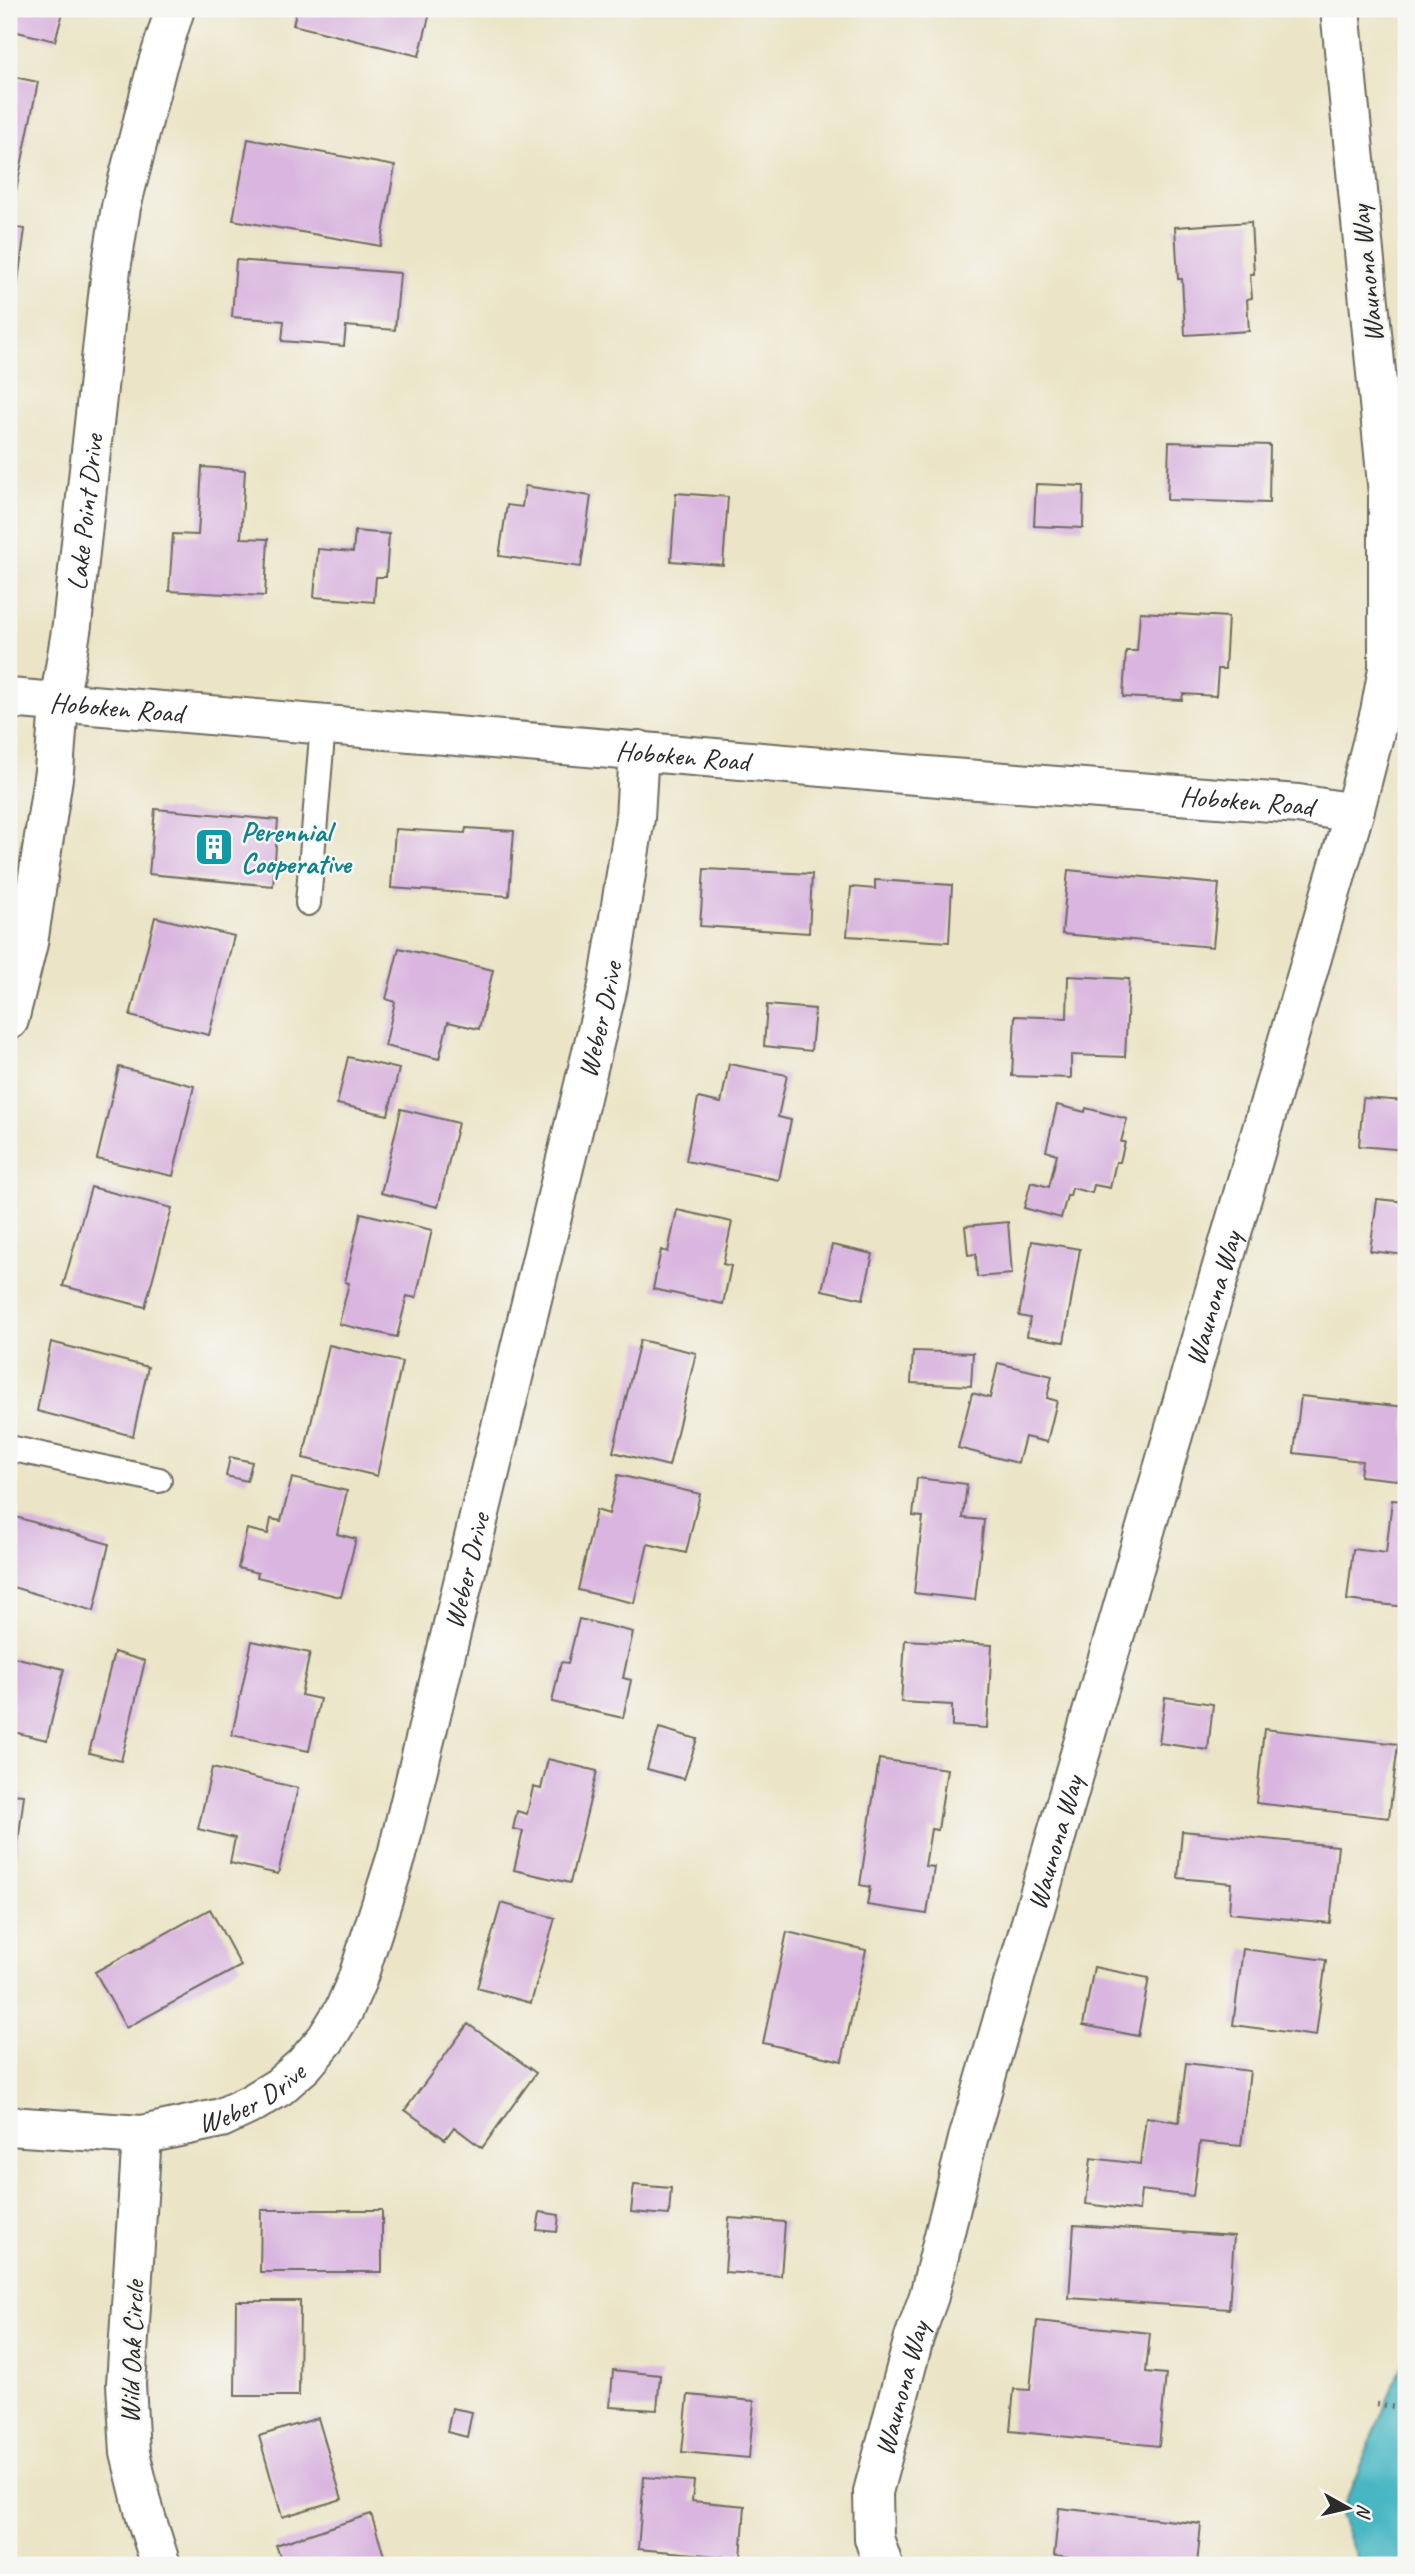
<svg xmlns="http://www.w3.org/2000/svg" width="1415" height="2574" viewBox="0 0 1415 2574" font-family="Caveat,sans-serif">
	<style>
		.water { fill: #49b7c3; stroke: #3a7177; stroke-width: 2 }
		.building { fill: #d9b5df }
		.lines { fill: none; stroke-linecap: round; stroke-linejoin: round }
		.lane-casing { stroke: #6e6c61; stroke-width: 28 }
		.street-casing { stroke: #6e6c61; stroke-width: 42 }
		.path { stroke: #6e6c61; stroke-width: 4.5; stroke-dasharray: 2 5; stroke-linecap: butt }
		.lane { stroke: #fff; stroke-width: 24 }
		.street { stroke: #fff; stroke-width: 38 }
		.labels { text-anchor: middle; stroke-width: 5; stroke-linejoin: round; paint-order: stroke }
		.street-label { font-size: 28px; fill: #2b2b2b; stroke: #f6f6f2 }
		.culture-label { font-size: 28px; font-weight: bold; fill: #0d838f; stroke: #f6f6f2; text-anchor: start }
	</style>
	<rect width="100%" height="100%" fill="#f6f6f2"/>
	<filter id="ink" filterUnits="userSpaceOnUse"><feTurbulence type="fractalNoise" baseFrequency=".0143" numOctaves="2"/><feDisplacementMap in="SourceGraphic" scale="14" xChannelSelector="R" yChannelSelector="G"/><feConvolveMatrix kernelMatrix="1 2 1 2 8 2 1 2 1" color-interpolation-filters="sRGB"/></filter>
	<filter id="wash" filterUnits="userSpaceOnUse"><feTurbulence type="fractalNoise" baseFrequency=".00686" numOctaves="4" result="noise"/><feDisplacementMap in="SourceGraphic" scale="28" xChannelSelector="R" yChannelSelector="G"/><feGaussianBlur stdDeviation="1.57" result="paint"/><feColorMatrix in="noise" values="0 0 0 0 0 0 0 0 0 0 0 0 0 0 0 0 0 1.4 0 .05"/><feComposite in="paint" operator="in"/></filter>
	<g filter="url(#wash)">
		<rect width="100%" height="100%" fill="#ebe4c6"/>
		<path class="water" d="M1406 2355V2565H1359L1340 2515Z"/>
		<g id="blocks">
			<path class="building" d="M9 9H64L55 41 9 30Z
				M297 9H431L419 56 293 25Z
				M9 76 38 82 16 191 9 190Z
				M248 139 395 166 381 246 233 220Z
				M1251 222 1254 274H1250L1252 298 1247 299 1249 331 1185 335 1182 279H1178L1175 227Z
				M9 227 25 229 17 289 9 288Z
				M236 260 400 273 395 330 346 326 344 346 282 341 284 321 232 317Z
				M1169 442 1270 445 1269 503 1167 500Z
				M202 467 245 470 241 538 268 539 265 596 169 591 173 534 198 535Z
				M1036 484 1084 486 1083 528 1034 526Z
				M525 486 591 496 581 567 499 556 507 505 522 507Z
				M676 493 728 497 723 565 671 561Z
				M355 531 389 534 386 577H376L374 602 314 597 318 549 353 552Z
				M1140 612 1228 617 1225 669H1218L1216 696 1183 694 1182 700 1123 697 1126 651H1137Z
				M155 809 278 820 273 886 149 874Z
				M466 828 514 831 509 896 391 888 395 829 465 833Z
				M704 869 812 874 809 933 700 926Z
				M1068 870 1219 884 1213 947 1062 934Z
				M875 880 952 885 949 942 847 936 851 887 875 889Z
				M155 917 234 936 209 1035 130 1016Z
				M399 948 493 970 479 1029 448 1022 439 1059 385 1046 395 1002 386 999Z
				M1068 976 1129 979 1125 1057 1071 1055V1078L1012 1076 1015 1016 1067 1018Z
				M767 1005 815 1009 811 1051 764 1046Z
				M348 1057 399 1069 388 1115 337 1104Z
				M729 1064 787 1075 778 1117 791 1120 779 1180 686 1161 698 1098 721 1103Z
				M119 1067 194 1086 173 1176 97 1159Z
				M1363 1098 1406 1101V1150L1359 1146Z
				M1057 1105 1085 1112 1086 1108 1127 1119 1121 1142H1125L1120 1162H1116L1110 1188 1094 1185 1092 1193 1072 1188 1070 1196H1067L1061 1218 1024 1208 1031 1182 1049 1187 1057 1154 1046 1151Z
				M401 1109 458 1123 438 1207 381 1193Z
				M91 1187 172 1208 145 1307 63 1286Z
				M1377 1199 1406 1202V1255L1370 1251Z
				M677 1210 732 1222 723 1264 731 1266 723 1304 653 1289 661 1250 668 1252Z
				M361 1213 432 1230 416 1298 407 1296 397 1337 339 1324 349 1283 345 1282Z
				M1008 1222 1012 1274 977 1277 976 1254 968 1255 965 1226Z
				M1032 1241 1080 1249 1064 1342 1027 1336 1030 1318 1019 1316Z
				M832 1245 873 1254 863 1299 822 1290Z
				M640 1340 696 1353 669 1466 613 1452Z
				M51 1342 148 1367 133 1436 37 1411Z
				M329 1345 402 1362 377 1476 303 1458Z
				M913 1351 973 1353 971 1386 911 1383Z
				M998 1363 1052 1376 1047 1398 1057 1401 1047 1442 1025 1437 1018 1463 958 1448 972 1393 990 1398Z
				M1301 1396 1406 1407V1481L1360 1476 1362 1461 1294 1453Z
				M230 1457 252 1462 247 1481 226 1476Z
				M618 1475 700 1494 686 1553 648 1544 634 1603 578 1590 596 1510 609 1514Z
				M292 1478 347 1491 337 1534 356 1539 341 1597 257 1577 258 1573 238 1568 247 1529 268 1534 271 1519 281 1521Z
				M917 1478 967 1484 963 1518 984 1520 975 1600 914 1593 923 1517 913 1516Z
				M1392 1500 1406 1501V1607L1347 1600 1353 1549 1386 1553Z
				M12 1516 109 1544 94 1611 9 1586V1530Z
				M579 1619 633 1632 623 1678 631 1680 623 1718 552 1702 561 1662 568 1663Z
				M905 1640 992 1645 987 1728 952 1726V1705L901 1702Z
				M252 1641 310 1653 301 1695 320 1699 309 1751 232 1735Z
				M114 1652 145 1661 121 1761 89 1753Z
				M9 1656 64 1669 47 1740 9 1731Z
				M1165 1697 1213 1704 1208 1750 1159 1743Z
				M659 1728 697 1739 684 1779 647 1769Z
				M1264 1729 1398 1744 1389 1818 1256 1803Z
				M548 1759 597 1771 570 1883 514 1870 523 1831 513 1829 517 1811 527 1814 533 1787 541 1789Z
				M879 1759 947 1769 938 1830 931 1829 925 1866 934 1867 927 1914 867 1905 870 1887 860 1885Z
				M212 1768 298 1788 278 1874 230 1863 235 1838 198 1829Z
				M9 1794 24 1795 10 1907H9Z
				M1182 1831 1338 1846 1330 1923 1229 1913 1231 1883 1178 1878Z
				M501 1903 555 1918 531 2003 477 1988Z
				M210 1909 241 1966 126 2028 95 1972Z
				M787 1932 866 1950 842 2061 763 2043Z
				M1243 1949 1326 1960 1316 2036 1233 2025Z
				M1094 1967 1149 1978 1138 2036 1083 2025Z
				M468 2024 536 2073 482 2148 454 2127 445 2139 405 2110Z
				M1186 2063 1250 2071 1241 2146 1200 2142 1193 2196 1141 2190 1139 2211 1086 2204 1091 2158 1140 2164 1146 2117 1179 2122Z
				M634 2185 671 2188 669 2215 631 2212Z
				M261 2210H382V2272H260Z
				M540 2212 559 2215 557 2232 537 2230Z
				M729 2218 785 2222 781 2276 725 2272Z
				M1074 2225 1234 2236 1229 2309 1069 2298Z
				M236 2301H300L299 2396H235Z
				M1037 2321 1150 2333 1146 2372 1166 2374 1159 2446 1010 2431 1014 2389 1030 2390Z
				M613 2370 660 2375 657 2410 610 2407Z
				M688 2395 754 2401 749 2458 682 2452Z
				M452 2408 472 2412 467 2437 447 2432Z
				M318 2418 342 2499 282 2517 259 2436Z
				M644 2477 694 2481 692 2501 745 2506 741 2558 638 2549Z
				M1059 2508 1201 2524 1197 2565H1094L1095 2561 1054 2556Z
				M371 2514 387 2565H283L276 2545Z"/>
		</g>
	</g>
	<g filter="url(#ink)">
		<use href="#blocks" fill-opacity="0" stroke="#6e6c61" stroke-width="2"/>
		<g class="lines">
			<defs>
				<path id="lane" d="M308 903 323 725
					M9 1448 159 1480"/>
				<g id="street">
					<path id="s1" d="M9 698 951 778 1298 804 1354 813"/>
					<path id="s2" d="M9 1020 28 943 54 771 59 704 72 625 111 269 121 207 157 66 175 9"/>
					<path id="s3" d="M9 2126 142 2135 221 2118 251 2104 279 2087 304 2065 326 2039 344 2010 357 1980 397 1855 608 986 635 818 639 750"/>
					<path d="M142 2135 126 2384 130 2453 146 2518 161 2565"/>
					<path id="s4" d="M883 2565 874 2538 873 2492 914 2338 929 2296 968 2139 1354 813 1380 712 1388 669V494L1340 9"/>
				</g>
			</defs>
			<use href="#lane" class="lane-casing"/>
			<use href="#street" class="street-casing"/>
			<path class="path" d="M1377 2404 1406 2409"/>
			<use href="#lane" class="lane"/>
			<use href="#street" class="street"/>
		</g>
	</g>
	<defs>
		<symbol id="building-square" viewBox="-11 -11 22 22"><rect x="-9" y="-9" width="18" height="18" rx="4" fill="#0f9aa8" stroke="#f6f6f2"/><path d="M-4-6H4V6H1V3H-1V6H-4ZM-2.5-4.3h1.7v1.8h-1.7ZM.8-4.3h1.7v1.8H.8ZM-2.5-1h1.7V.8h-1.7ZM.8-1h1.7V.8H.8Z" fill="#fff"/></symbol>
	</defs>
	<g fill-rule="evenodd">
		<use href="#building-square" x="192" y="825" width="44" height="44"/>
	</g>
	<g class="labels">
		<g class="street-label">
			<text transform="translate(1366 274) rotate(-96)" y="10">Waunona Way</text>
			<text dy="10" stroke="none"><textPath href="#s2" startOffset="514">Lake Point Drive</textPath></text>
			<text dy="10" stroke="none"><textPath href="#s1" startOffset="108">Hoboken Road</textPath></text>
			<text dy="10" stroke="none"><textPath href="#s1" startOffset="676">Hoboken Road</textPath></text>
			<text dy="10" stroke="none"><textPath href="#s1" startOffset="1242">Hoboken Road</textPath></text>
			<text dy="10" stroke="none"><textPath href="#s3" startOffset="1405">Weber Drive</textPath></text>
			<text dy="10" stroke="none"><textPath href="#s4" startOffset="1316">Waunona Way</textPath></text>
			<text dy="10" stroke="none"><textPath href="#s3" startOffset="838">Weber Drive</textPath></text>
			<text dy="10" stroke="none"><textPath href="#s4" startOffset="749">Waunona Way</textPath></text>
			<text dy="10" stroke="none"><textPath href="#s3" startOffset="250">Weber Drive</textPath></text>
			<text transform="translate(131 2352) rotate(-88)" y="10">Wild Oak Circle</text>
			<text dy="10" stroke="none"><textPath href="#s4" startOffset="182">Waunona Way</textPath></text>
		</g>
		<g class="culture-label">
			<text x="241" y="841">Perennial<tspan x="241" dy="32">Cooperative</tspan></text>
		</g>
	</g>
	<rect width="1415" height="2574" fill="none" stroke="#f6f6f2" stroke-width="35"/>
	<g transform="translate(1348 2508) rotate(98)" stroke="#f6f6f2" stroke-width="5" paint-order="stroke">
	<path d="M0-5L12 26L0 18L-12 26Z" fill="#2b2b2b"/>
	<text y="-10" font-size="19" font-weight="bold" text-anchor="middle" fill="#2b2b2b">N</text>
	</g>
</svg>
